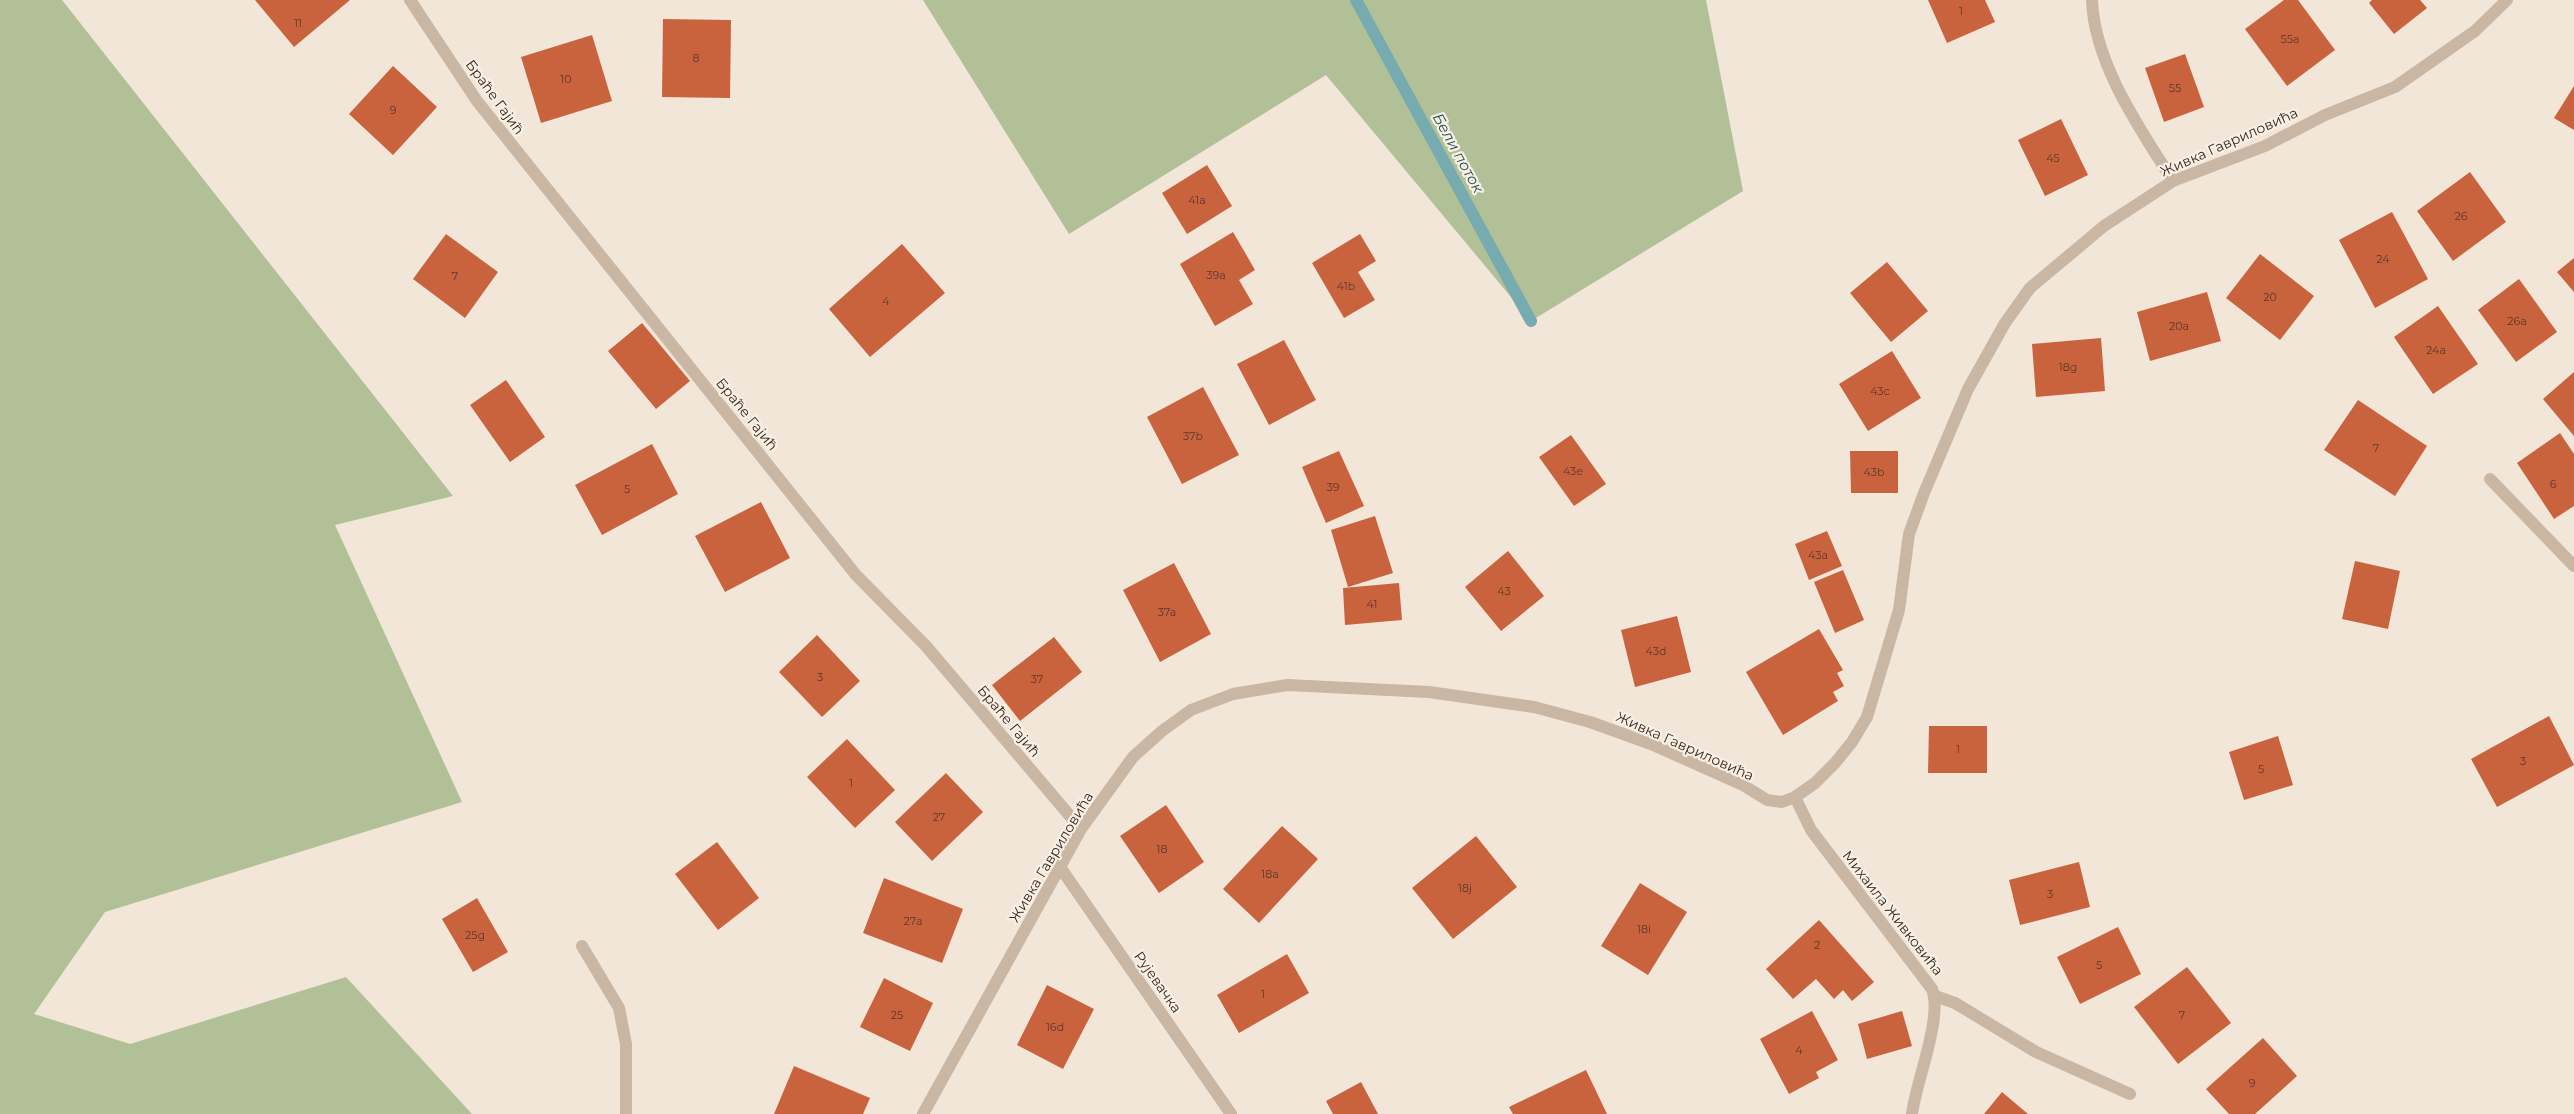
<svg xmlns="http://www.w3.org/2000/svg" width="2574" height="1114" viewBox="0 0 2574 1114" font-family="Montserrat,sans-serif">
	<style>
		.green { fill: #b2c097 }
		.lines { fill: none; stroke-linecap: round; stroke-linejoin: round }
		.stream { stroke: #76abaf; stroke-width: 12 }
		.building { fill: #c9633e }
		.service { stroke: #c9b6a3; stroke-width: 12 }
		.minor { stroke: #c9b6a3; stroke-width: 12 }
		.labels { text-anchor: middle; stroke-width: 4.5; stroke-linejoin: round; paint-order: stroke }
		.number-label { font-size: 11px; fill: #59382b }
		.street-label { font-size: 14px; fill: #342a25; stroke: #f9f0e3 }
		.water-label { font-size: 15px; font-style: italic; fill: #1a5156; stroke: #f9f0e3 }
	</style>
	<rect width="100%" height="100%" fill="#f1e6d7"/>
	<path class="green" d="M0 0H62L453 496 335 525 462 802 105 912 34 1014 130 1044 346 977 472 1114H0Z
		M923 0H1706L1743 191 1531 321 1326 75 1069 234Z"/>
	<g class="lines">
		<path class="stream" d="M1356 0 1531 321"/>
	</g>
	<path class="building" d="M255 0H350L294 47Z
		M1928 0H1985L1995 22 1947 43Z
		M2284 0H2298L2335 50 2287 86 2245 29Z
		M2372 0H2420L2427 8 2394 34 2369 3Z
		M663 19 731 20 730 98 662 97Z
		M592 35 612 101 541 123 521 57Z
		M2185 54 2204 107 2164 122 2145 68Z
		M393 66 437 107 393 155 349 114Z
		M2574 86V130L2554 118Z
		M2061 119 2088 175 2045 196 2018 140Z
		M1207 165 1232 206 1187 234 1162 193Z
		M2470 172 2506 222 2453 261 2417 211Z
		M2392 212 2428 279 2375 308 2339 240Z
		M1233 232 1255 270 1239 280 1253 304 1215 326 1180 264Z
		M446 234 498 272 465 318 413 279Z
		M1360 234 1376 261 1358 272 1375 300 1344 318 1312 263Z
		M902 244 945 293 870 357 829 309Z
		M2260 254 2314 296 2280 340 2226 298Z
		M2574 258V292L2557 272Z
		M1887 262 1928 311 1891 342 1850 293Z
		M2519 279 2557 332 2516 362 2478 310Z
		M2207 292 2221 341 2150 361 2137 312Z
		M2438 306 2478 364 2433 394 2394 337Z
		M642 323 690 381 656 409 608 351Z
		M2101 338 2105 391 2036 397 2032 344Z
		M1284 340 1316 400 1269 425 1237 364Z
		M1892 351 1921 398 1868 431 1839 384Z
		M2574 372V436L2543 399Z
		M506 380 545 437 510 462 470 405Z
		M1203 387 1239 455 1182 484 1147 417Z
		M2358 400 2427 446 2395 496 2324 450Z
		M2560 433 2574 454V506L2554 519 2517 463Z
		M1571 435 1606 484 1574 506 1539 457Z
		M652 444 678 494 602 535 575 485Z
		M1339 451 1364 506 1326 523 1302 467Z
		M1850 451H1898V493H1851Z
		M761 502 790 558 725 592 695 536Z
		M1375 516 1393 573 1348 587 1331 530Z
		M1827 531 1842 566 1809 580 1795 544Z
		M1508 551 1544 596 1501 631 1465 587Z
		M2355 561 2400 571 2388 629 2342 619Z
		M1174 563 1211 634 1160 662 1123 590Z
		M1843 570 1864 620 1835 633 1814 582Z
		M1399 583 1402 620 1345 625 1343 588Z
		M1677 616 1691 672 1635 687 1621 630Z
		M1819 629 1843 670 1837 673 1844 686 1833 692 1838 701 1783 735 1746 672Z
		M817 635 860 681 822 717 779 672Z
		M1054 637 1082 672 1020 721 992 685Z
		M2549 716 2574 765 2497 807 2471 759Z
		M1929 726H1987V773H1928Z
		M2278 736 2293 785 2244 800 2229 752Z
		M847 739 895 790 855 828 807 777Z
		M946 773 983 812 932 861 895 822Z
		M1166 805 1204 862 1159 893 1120 836Z
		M1282 826 1318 859 1259 923 1223 889Z
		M1476 836 1517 887 1453 939 1412 888Z
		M717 842 759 898 718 930 675 874Z
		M2079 862 2090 907 2020 925 2009 880Z
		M884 878 963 909 942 963 863 933Z
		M1640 883 1687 912 1648 975 1601 946Z
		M477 898 508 952 473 972 442 919Z
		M1819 920 1874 982 1852 1001 1843 990 1834 999 1816 979 1793 999 1766 969Z
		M2118 927 2141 974 2080 1004 2057 957Z
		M1287 954 1309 993 1239 1033 1217 995Z
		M2187 967 2231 1023 2178 1064 2134 1007Z
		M884 978 933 1003 910 1051 860 1027Z
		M1047 985 1094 1009 1063 1069 1017 1045Z
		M1812 1011 1838 1060 1816 1072 1819 1078 1789 1094 1760 1039Z
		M1902 1011 1912 1046 1867 1059 1858 1024Z
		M2263 1038 2297 1076 2255 1114H2229L2206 1089Z
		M794 1066 870 1098 863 1114H774Z
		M1586 1070 1607 1114H1513L1509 1107Z
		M1361 1082 1378 1114H1333L1326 1101Z
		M2002 1092 2028 1114H1984Z"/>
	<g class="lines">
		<path class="service" d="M582 946 619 1008 626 1044V1114
			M1935 996 1955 1003 2036 1052 2130 1094"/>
		<path class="minor" d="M410 0 477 101 856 575 926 646 1081 829
			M2092 0C2094 63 2140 129 2173 181
			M2490 479 2574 566
			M1795 797 1811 830 1932 989C1943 1018 1916 1081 1912 1114
			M1060 867 1231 1114
			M923 1114 1081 829 1133 757 1162 731 1191 710 1233 694 1287 685 1429 692 1534 707 1590 722 1651 744 1743 785 1767 800 1782 802 1795 797 1815 783 1835 763 1852 742 1867 717 1899 610 1909 534 1924 493 1968 389 2005 323 2030 288 2104 226 2173 181 2265 146 2325 115 2395 87 2475 31 2507 0"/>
	</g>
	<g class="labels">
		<g class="number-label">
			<text x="1961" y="15">1</text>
			<text x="298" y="27">11</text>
			<text x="2290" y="43">55a</text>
			<text x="696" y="62">8</text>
			<text x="566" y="83">10</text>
			<text x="2175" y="92">55</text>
			<text x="393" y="114">9</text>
			<text x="2053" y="162">45</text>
			<text x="1197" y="204">41a</text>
			<text x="2461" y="220">26</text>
			<text x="2383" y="263">24</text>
			<text x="1216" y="279">39a</text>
			<text x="455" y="280">7</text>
			<text x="1346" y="290">41b</text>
			<text x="2270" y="301">20</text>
			<text x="886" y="305">4</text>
			<text x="2517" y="325">26a</text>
			<text x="2179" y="330">20a</text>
			<text x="2436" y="354">24a</text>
			<text x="2068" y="371">18g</text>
			<text x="1880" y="395">43c</text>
			<text x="1193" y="440">37b</text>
			<text x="2376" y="452">7</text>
			<text x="1573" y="475">43e</text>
			<text x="1874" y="476">43b</text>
			<text x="2553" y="488">6</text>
			<text x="1333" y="491">39</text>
			<text x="627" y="493">5</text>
			<text x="1818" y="559">43a</text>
			<text x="1504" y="595">43</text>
			<text x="1372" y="608">41</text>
			<text x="1167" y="616">37a</text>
			<text x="1656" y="655">43d</text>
			<text x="820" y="681">3</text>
			<text x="1037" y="683">37</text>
			<text x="1958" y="753">1</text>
			<text x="2523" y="765">3</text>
			<text x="2261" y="773">5</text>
			<text x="851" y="787">1</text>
			<text x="939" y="821">27</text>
			<text x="1162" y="853">18</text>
			<text x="1270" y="878">18a</text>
			<text x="1465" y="892">18j</text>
			<text x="2050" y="898">3</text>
			<text x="913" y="925">27a</text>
			<text x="1644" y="933">18i</text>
			<text x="475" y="939">25g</text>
			<text x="1817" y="949">2</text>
			<text x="2099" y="969">5</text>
			<text x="1263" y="998">1</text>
			<text x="897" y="1019">25</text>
			<text x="2182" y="1019">7</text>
			<text x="1055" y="1031">16d</text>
			<text x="1799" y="1054">4</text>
			<text x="2252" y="1087">9</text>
		</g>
		<g class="street-label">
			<text transform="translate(495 97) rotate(54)" y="5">Браће Гајић</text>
			<text transform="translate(2229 142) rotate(-24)" y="5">Живка Гавриловића</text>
			<text transform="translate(747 414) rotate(51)" y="5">Браће Гајић</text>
			<text transform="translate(1009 721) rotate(50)" y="5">Браће Гајић</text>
			<text transform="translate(1685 746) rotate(24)" y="5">Живка Гавриловића</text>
			<text transform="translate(1051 857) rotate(-59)" y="5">Живка Гавриловића</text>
			<text transform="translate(1893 913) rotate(52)" y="5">Михаила Живковића</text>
			<text transform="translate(1158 982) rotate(55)" y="5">Рујевачка</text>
		</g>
		<g class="water-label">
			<text transform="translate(1458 153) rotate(61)" y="5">Бели поток</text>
		</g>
	</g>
</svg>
